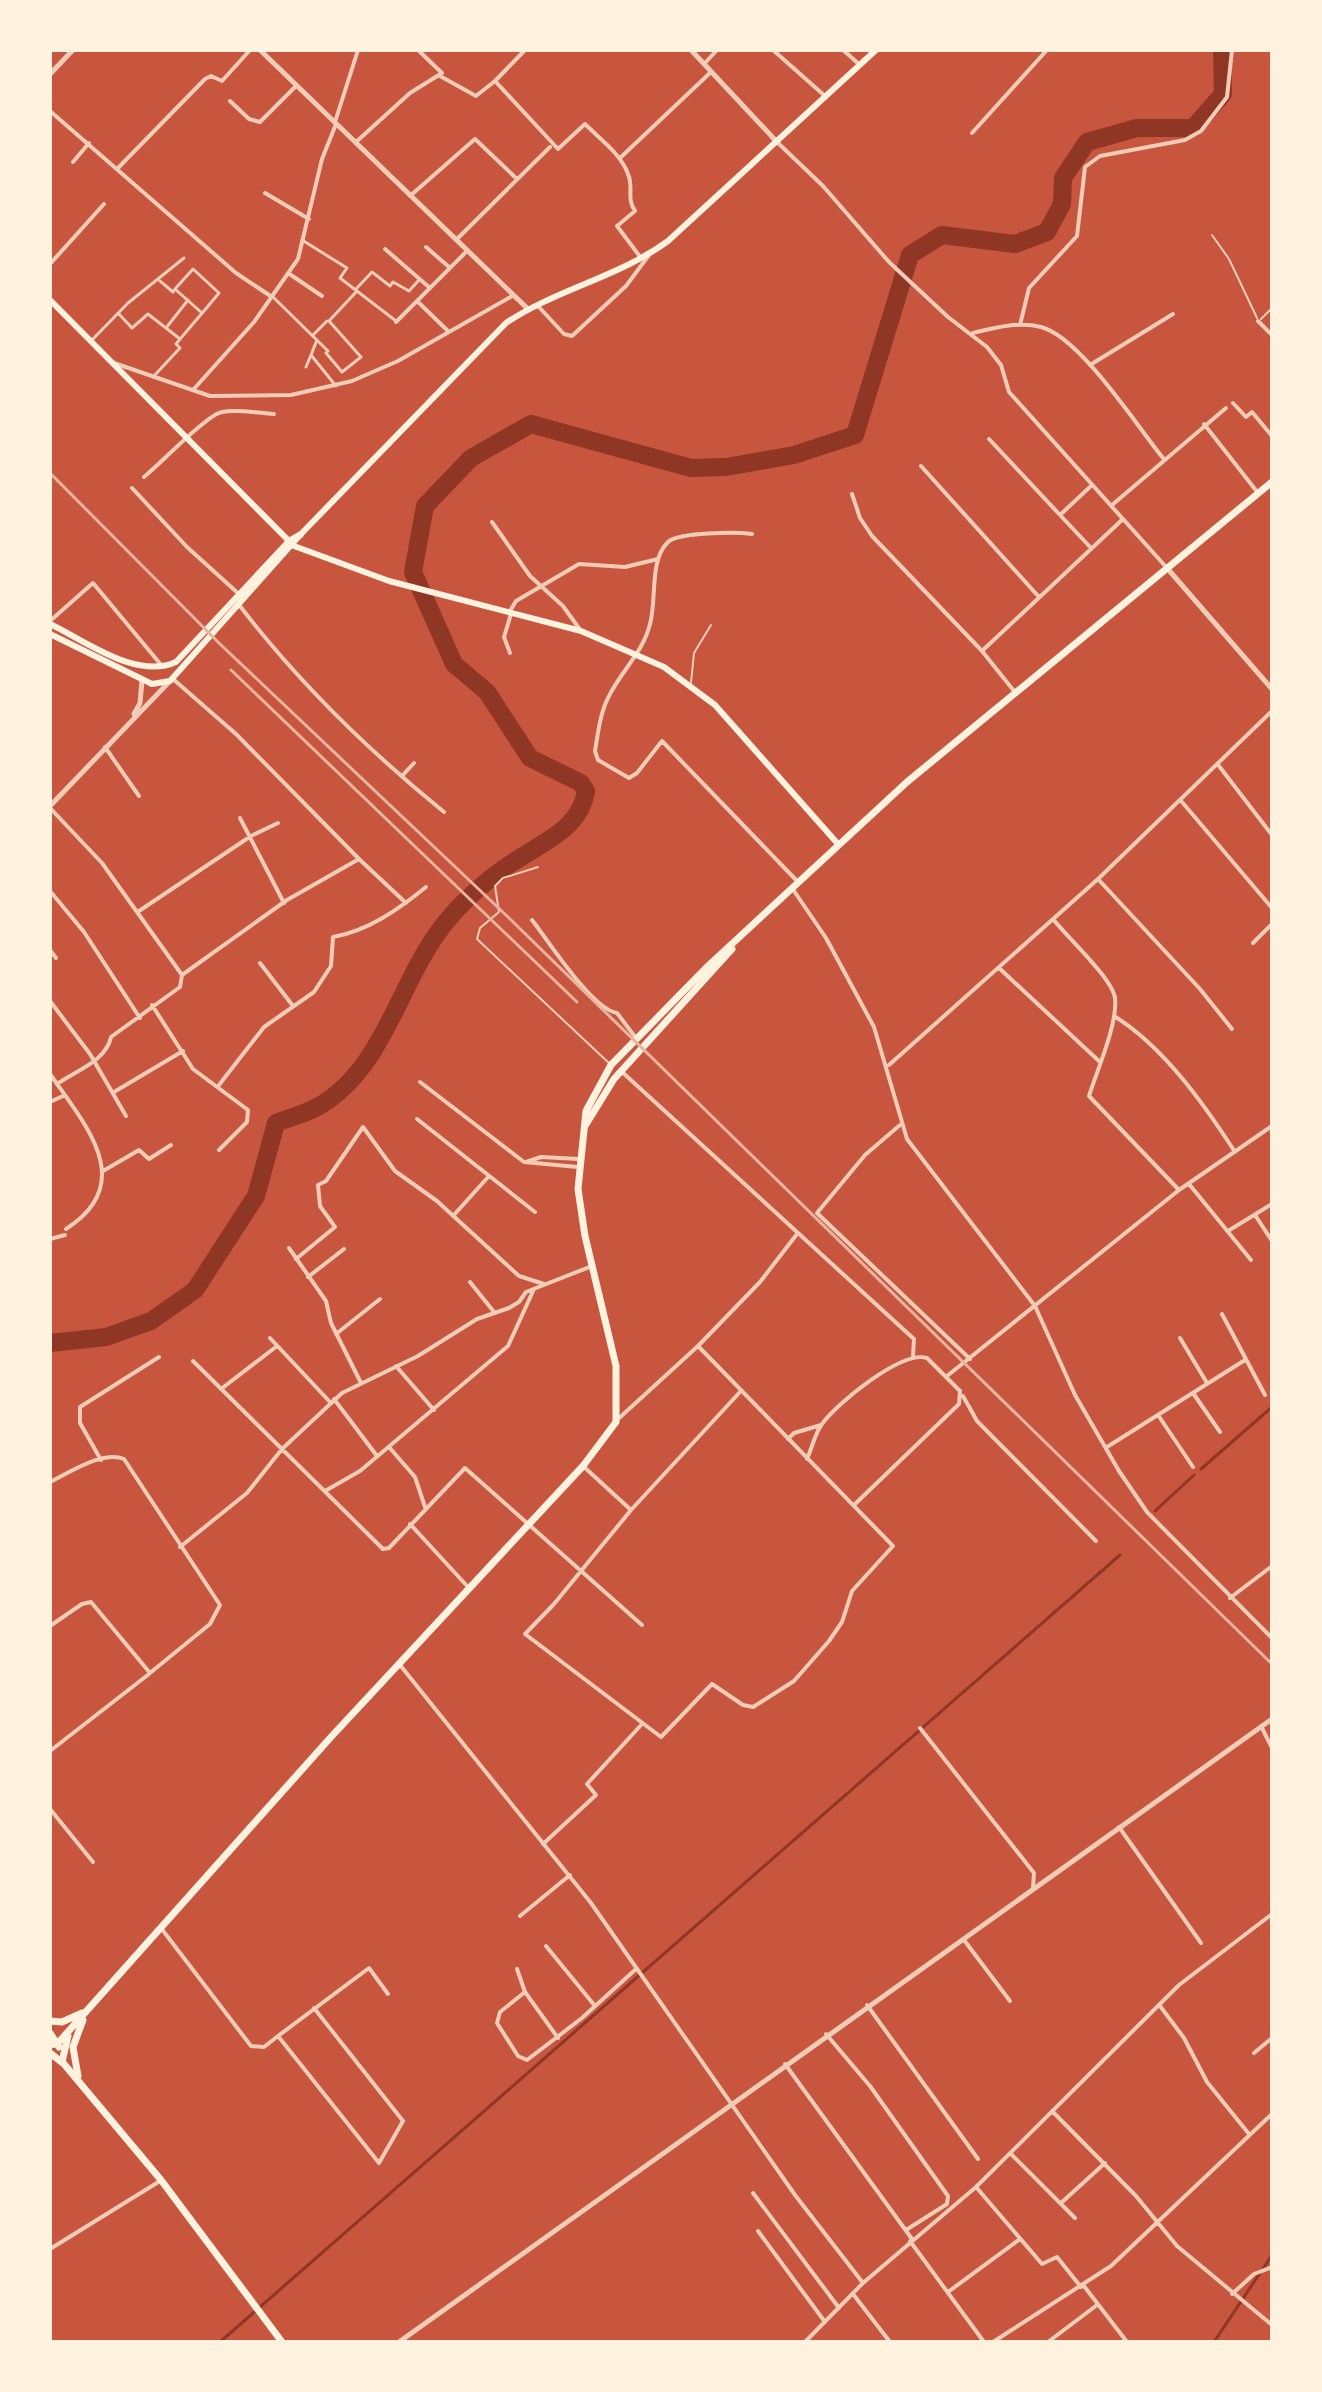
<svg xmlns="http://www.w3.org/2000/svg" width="1322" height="2392" viewBox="0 0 1322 2392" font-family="'Alegreya Sans',sans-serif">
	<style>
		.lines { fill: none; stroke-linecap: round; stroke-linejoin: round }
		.stream { stroke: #8f3625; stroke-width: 3 }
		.river { stroke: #8f3625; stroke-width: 18 }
		.service { stroke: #f1ccb7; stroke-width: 2 }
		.pedestrian { stroke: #f1ccb7; stroke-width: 3 }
		.minor { stroke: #f1ccb7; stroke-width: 4 }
		.tertiary { stroke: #f1ccb7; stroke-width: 5 }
		.secondary { stroke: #fff3e0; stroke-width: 6 }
		.primary { stroke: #fff3e0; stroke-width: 7 }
		.rail { stroke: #e9b49f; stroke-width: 3 }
	</style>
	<rect width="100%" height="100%" fill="#c8553d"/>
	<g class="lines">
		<path class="stream" d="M1201 1469 1272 1407
			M1155 1511 1194 1475
			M220 2342 1120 1555
			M1214 2342 1272 2255"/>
		<path class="river" d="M50 1343 106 1337 151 1321 195 1290 256 1196 276 1123C291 1117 308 1113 321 1105 389 1063 400 973 451 916 468 896 493 875 515 861 543 842 580 829 586 791L581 783 530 758 487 692 454 664 413 572 425 506 471 458 531 424 691 468 726 467 794 455 855 435 910 255 942 235 1015 244 1047 232 1062 204 1063 178 1087 142 1137 128H1193L1223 94 1222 50"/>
		<path class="service" d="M1212 235 1229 259 1257 318
			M1261 319 1272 308
			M691 683 694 653 711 625
			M538 867 503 878 495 886 499 912 480 928 477 939 610 1064"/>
		<path class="pedestrian" d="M302 240 347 268 340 278 396 321
			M160 281 173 292 175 289
			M356 289 372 272 390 286 393 282 409 291 419 280
			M273 297 328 351 326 353 342 372 361 357 329 321 357 291
			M118 313 132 328 148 314 180 339
			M166 328 188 300
			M313 335 327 321
			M93 339 128 303 184 258
			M317 340 311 355 336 386
			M306 367 311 355
			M153 377 180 348 176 344C190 327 205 310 219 293L193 269 175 289 202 313"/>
		<path class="minor" d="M773 50 825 96
			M843 50 860 65
			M704 64 717 50
			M440 76 476 96 495 81 558 149 585 124C600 139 621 154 628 174 634 188 626 198 635 211L617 226 641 258
			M495 81 525 50
			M230 101 249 119 260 122 296 86
			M50 111 236 273 272 297
			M335 122 358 50
			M972 133 1047 50
			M356 142 410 93 442 73 418 50
			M777 142 823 186 889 262 948 317 987 347 1001 365 1009 392 1167 568
			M620 158 711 72
			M73 162 89 143
			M118 168 205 79 211 76 222 81 250 50
			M265 193 309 219
			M410 196 475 139 517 179
			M456 240 550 147
			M426 247 449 267
			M385 249 430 288
			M50 264 104 204
			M288 273 322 296
			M417 301 448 331
			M538 306 564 334 572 336 626 286 649 255
			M1258 321 1272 335
			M396 322 467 251
			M1020 325 1029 288 1077 236 1085 167 1100 156 1185 140 1201 131 1227 97 1232 50
			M973 333C994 328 1019 321 1041 327 1080 337 1136 425 1163 458
			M114 363 210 396 291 395 352 381 398 361 514 295
			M1090 365 1173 314
			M193 390 254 322 298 259 322 159 336 124
			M1233 403 1246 417 1252 412 1272 436
			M1204 424 1258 493
			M989 439 1060 515 1092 485
			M921 466 1039 597
			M144 477C160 464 208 414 222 412 238 409 257 413 274 414
			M132 488 187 547 240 595
			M852 494 860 518 872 536 982 651 1014 691
			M1112 505 1226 408
			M1060 515 1091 548
			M492 522 530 576 563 606 581 631
			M752 534C737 532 678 532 668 542 649 560 657 600 650 624 643 653 620 672 608 698 600 714 598 733 595 751L598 760 629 778 637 773 662 741 798 882
			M240 606C299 683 369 751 444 812
			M510 611 516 601 579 564 625 567 658 559
			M50 621 93 583 162 666
			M982 651 1123 519
			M510 653 504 637 511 614
			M173 679 236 734 359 859
			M105 747 139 796
			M1219 766 1272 835
			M402 776 414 763
			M1182 802 1272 908
			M50 808 102 863 182 975
			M240 818 284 903
			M1098 879 1200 989 1232 1029
			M792 888 826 938 874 1027 907 1139 1035 1306 1075 1395 1119 1471 1147 1512 1272 1638
			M50 891 84 932 140 1018
			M139 911 251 836 278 823
			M1053 919C1067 937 1112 978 1115 998 1118 1024 1097 1070 1089 1096L1179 1190
			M532 920C550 943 592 1009 617 1013L636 1038
			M1253 943 1272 924
			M50 950 56 958
			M260 963 293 1006
			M999 968 1100 1062
			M50 1001 90 1054 126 1116
			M152 1005 193 1069 248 1110 247 1122 219 1150
			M1114 1016C1163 1046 1204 1104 1235 1152
			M889 1065 1098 879 1272 711
			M621 1071 903 1329 914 1339 913 1356
			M50 1074C86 1126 138 1183 66 1229
			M420 1082 524 1162 578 1167
			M57 1084C77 1070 106 1061 111 1037L180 987 182 975 287 900 359 859 406 903
			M219 1085 264 1027 314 992 331 966 333 937C368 931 399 909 426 887
			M114 1092 183 1051
			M50 1102 65 1095
			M417 1119 535 1212
			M900 1125 865 1155 817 1213 970 1359
			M526 1162 541 1157 579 1159
			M103 1171 139 1150 149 1159 171 1145
			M1189 1184 1251 1260
			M1255 1215 1272 1241
			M453 1216 489 1176
			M1228 1231 1272 1204
			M50 1239 65 1235
			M289 1248 326 1301 331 1323 361 1383
			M296 1259 335 1227 320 1206 318 1185 326 1181 363 1127 395 1171 437 1201 519 1276 544 1284
			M308 1277 344 1249
			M470 1282 494 1312
			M1222 1314 1265 1395
			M336 1334 380 1299
			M270 1338 330 1402
			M1180 1338 1207 1383
			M698 1346 760 1282 797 1234
			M193 1361 383 1549 389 1548 465 1468 642 1625
			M396 1366 434 1410
			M947 1376 1179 1190 1272 1126
			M221 1389 277 1346
			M1193 1393 1220 1432
			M963 1396 977 1421 1096 1541
			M334 1399 377 1456
			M1158 1415 1193 1467
			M617 1420 698 1346 893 1546 852 1591 842 1622 829 1641 794 1681 753 1707 743 1705 712 1684 661 1737 525 1634 554 1604 631 1510 740 1392
			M788 1439 794 1433 821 1425
			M389 1447 415 1477 425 1507
			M1107 1447 1245 1360
			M807 1459C812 1448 815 1433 822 1424 837 1403 902 1350 927 1358L960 1391 959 1404 854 1505
			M101 1460 80 1423V1407L159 1357
			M583 1466 631 1510
			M50 1482C69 1473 103 1450 124 1459L220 1605 210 1624 150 1673 91 1602 82 1604 50 1626
			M325 1491 360 1471 508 1346 534 1289
			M410 1524 468 1587
			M180 1547 247 1493 282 1449 342 1393 418 1356 477 1319 509 1308 519 1302 526 1292 592 1266
			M1230 1598 1272 1566
			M400 1665 591 1903 795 2195 863 2283
			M1261 1726 1272 1748
			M920 1728 1034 1873 1033 1888
			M50 1751 149 1674
			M50 1809 93 1862
			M1119 1827 1201 1943
			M543 1844 596 1795 587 1784 642 1724
			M520 1916 570 1875
			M161 1928 251 2046 264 2047 278 2036
			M964 1940 1010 2001
			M546 1946 595 2006
			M517 1969 525 1992 558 2038
			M525 1992 500 2012 497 2023 518 2056 527 2060 582 2018 636 1969
			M867 2005 978 2159
			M1160 2006 1184 2038 1207 2082 1249 2134
			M314 2008 403 2121 379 2163 278 2036 369 1968 388 1994
			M826 2034 870 2086 948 2196 947 2204 906 2230
			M1254 2053 1272 2038
			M785 2064 912 2239
			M1052 2111 1136 2196 1177 2246 1272 2325
			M1011 2154 1075 2218
			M976 2187 1042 2264 1057 2257 1081 2287
			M753 2193 839 2308
			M1061 2203 1105 2163
			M758 2231 825 2322
			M910 2241 984 2342
			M50 2249 160 2181
			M1084 2286 1127 2342
			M948 2292 1020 2239
			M853 2294 890 2342
			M1232 2294 1254 2274 1272 2267
			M805 2342 863 2283 976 2187 1179 1985 1272 1914
			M993 2342 1111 2266 1272 2114
			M1048 2342 1097 2305"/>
		<path class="tertiary" d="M260 50 528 309
			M691 50 777 142
			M50 74 73 50
			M1167 568 1272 689
			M134 714 140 703 142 680
			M50 806 170 681
			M399 2342 1272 1719"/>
		<path class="secondary" d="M50 300 294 546 389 581 581 631 664 667 715 705 838 844
			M50 624C86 641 136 680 176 662L288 542
			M50 634 152 684 170 681 300 535 506 323C557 289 619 277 668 241L876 50"/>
		<path class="primary" d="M288 542 300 535
			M585 1126 614 1079 732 949
			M50 2021 62 2022 82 2013
			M50 2033 59 2047
			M50 2045 58 2043 331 1737 583 1466 616 1422V1366L585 1236 578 1189 586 1111 611 1065 708 966 907 782 1272 482
			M50 2053 64 2064 161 2180 282 2342
			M62 2062 68 2036
			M78 2076 73 2047 83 2020"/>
		<path class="rail" d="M50 473 221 645 507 916 1272 1664
			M231 670 577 1002"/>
	</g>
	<rect width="1322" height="2392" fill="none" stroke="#fff3e0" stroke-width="104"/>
</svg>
